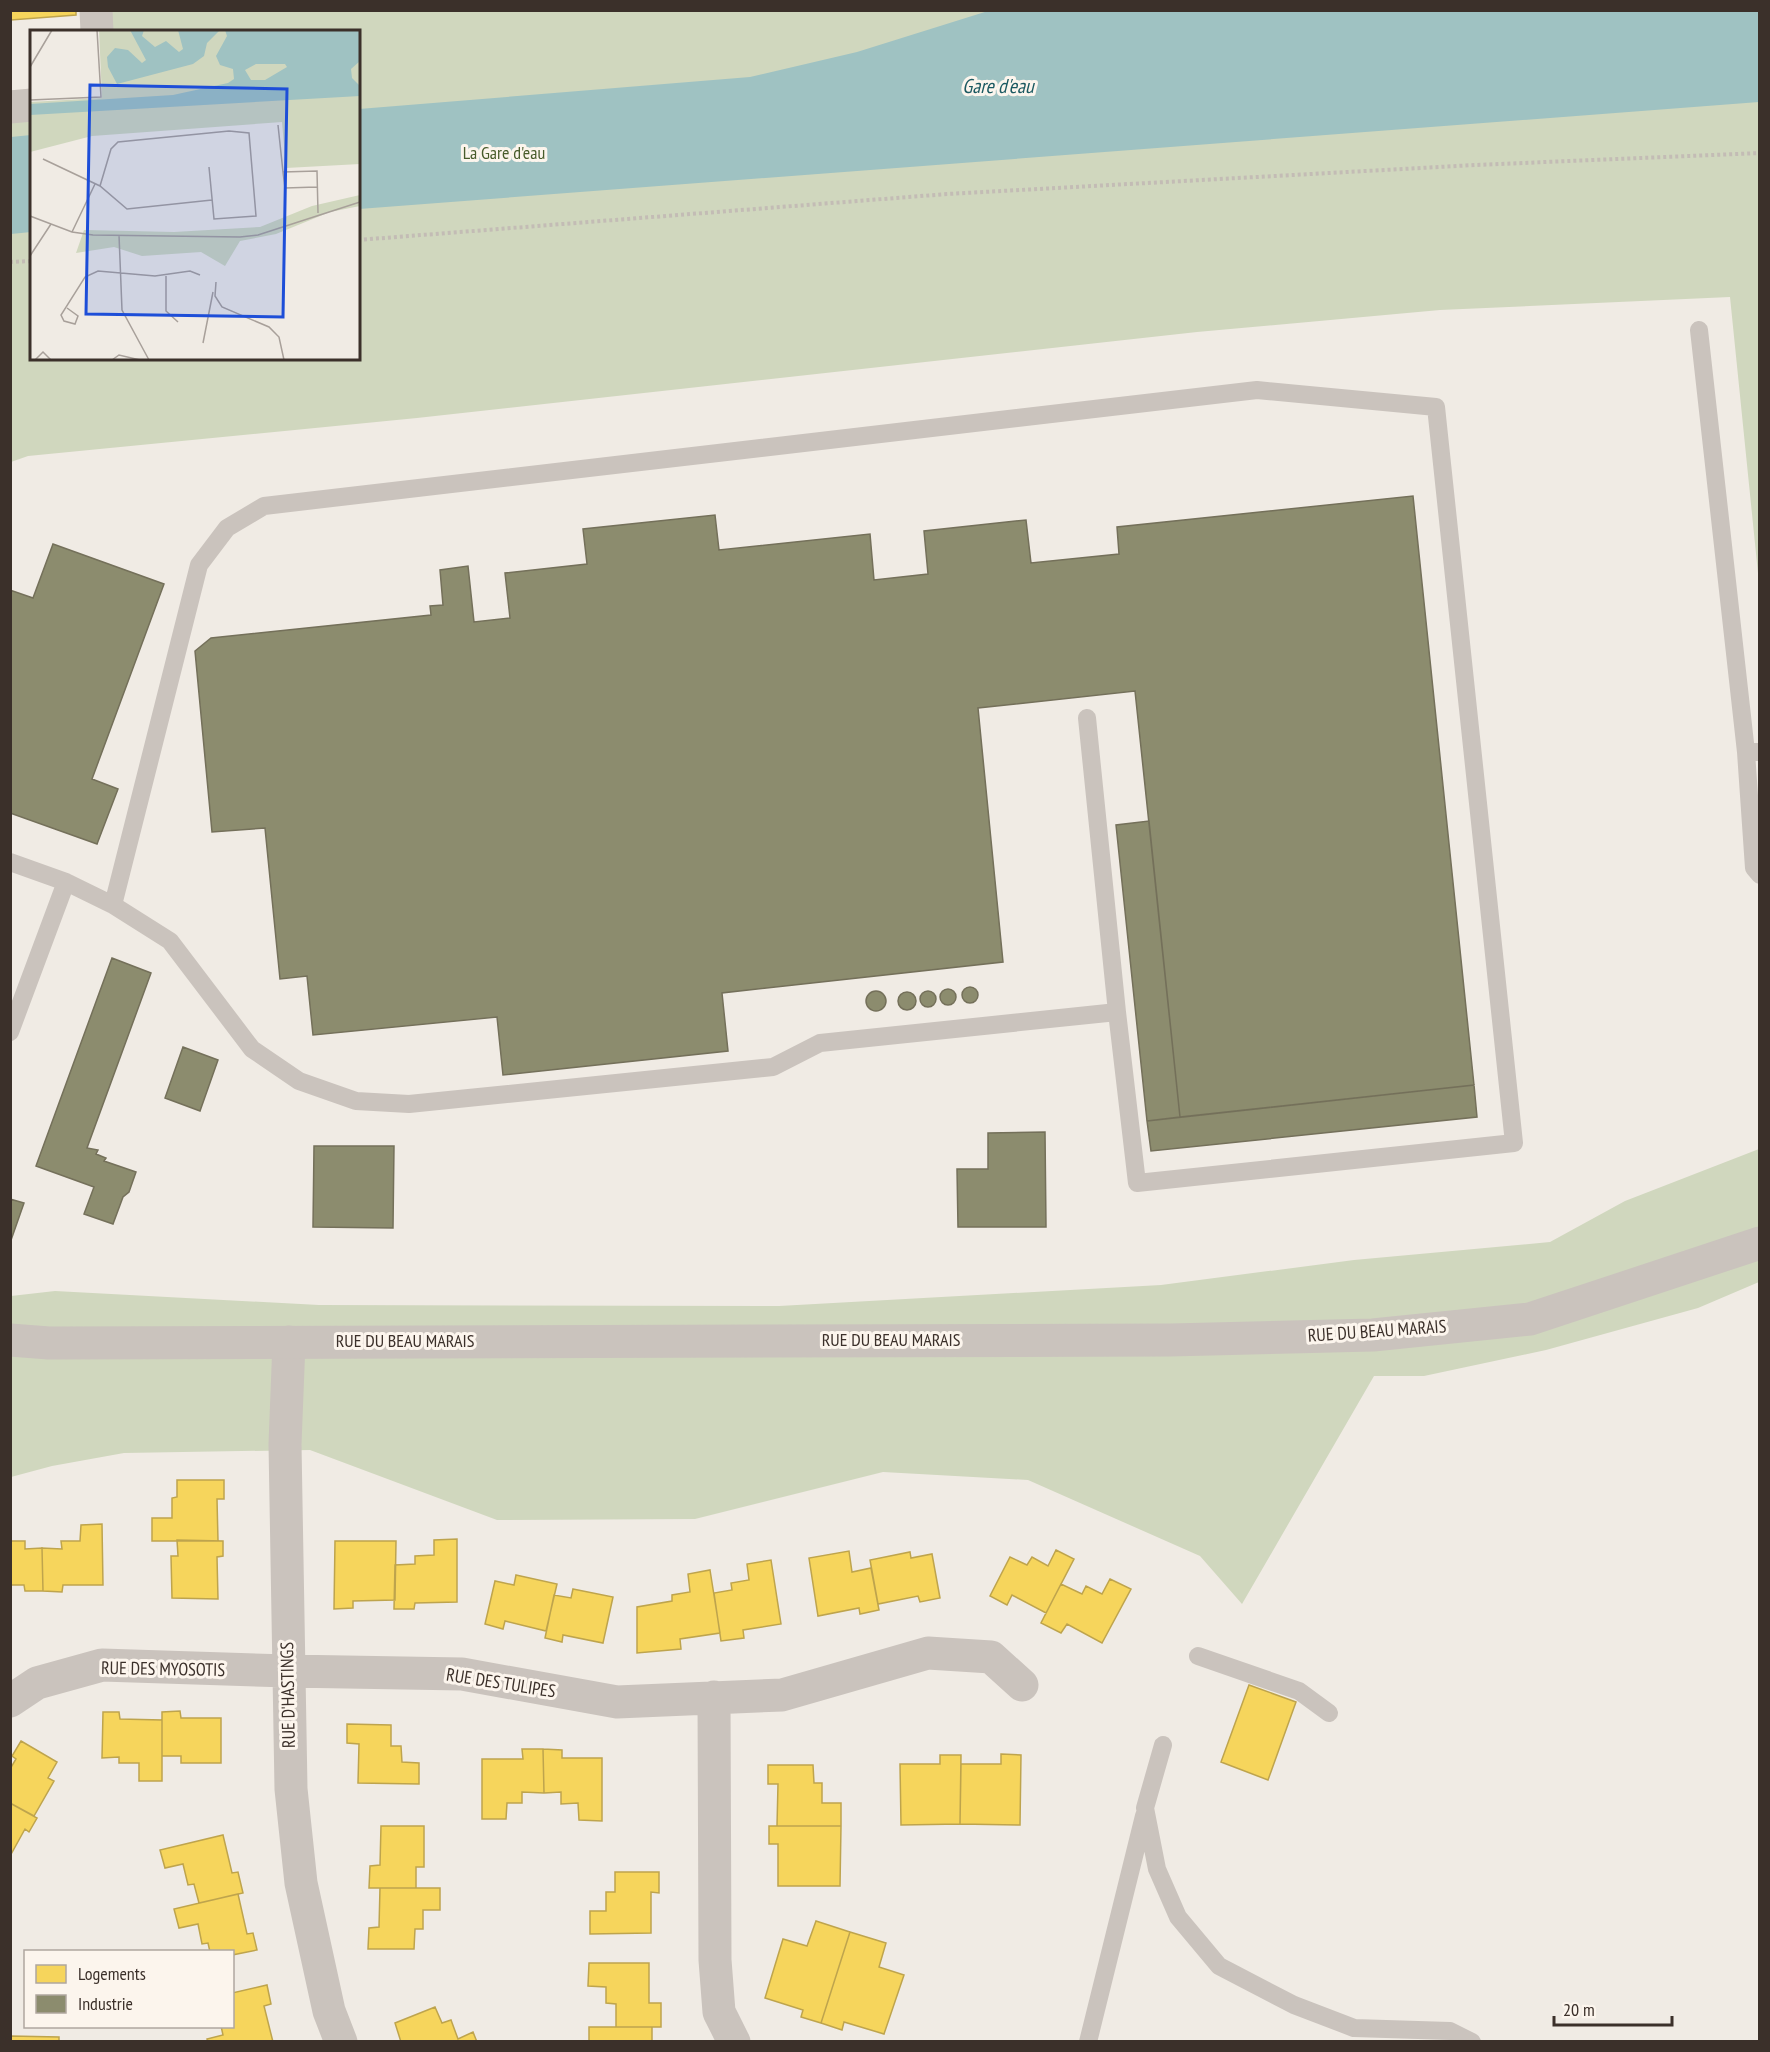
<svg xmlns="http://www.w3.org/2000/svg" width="1770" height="2052" viewBox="0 0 1770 2052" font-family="'PT Sans Narrow',sans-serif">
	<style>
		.green { fill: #d0d7be }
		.water { fill: #9fc2c2 }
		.homes { fill: #f6d55c; stroke: #bea44d; stroke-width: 1.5 }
		.industry { fill: #8c8c6e; stroke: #74705a; stroke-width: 1.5 }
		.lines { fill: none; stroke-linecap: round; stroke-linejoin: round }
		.path { stroke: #c3bcb5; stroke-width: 4; stroke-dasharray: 3 3; stroke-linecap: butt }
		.service { stroke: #cac3bd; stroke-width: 18 }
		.minor { stroke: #cac3bd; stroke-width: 33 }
		.tertiary { stroke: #cac3bd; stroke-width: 33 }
		.labels { text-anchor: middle; stroke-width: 6; stroke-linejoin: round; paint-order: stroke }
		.park-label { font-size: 18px; fill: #485c2b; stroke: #fcf5ed }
		.street-label { font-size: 18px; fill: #3b302a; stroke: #fcf5ed }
		.water-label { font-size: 20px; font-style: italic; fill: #1b5961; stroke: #fcf5ed }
		.inset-road { fill: none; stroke: #a8a09a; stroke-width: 1.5 }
		.view { fill: #1d4ed8; fill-opacity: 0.15; stroke: #1d4ed8; stroke-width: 3 }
		.inset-edge { fill: none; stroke: #3b302a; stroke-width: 3 }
	</style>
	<rect width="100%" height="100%" fill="#f0ebe4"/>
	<path class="green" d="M111 11H1759V583L1730 297 1440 310 1197 332 417 418 28 456 11 462V122L31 120 32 358H358V32L111 31Z
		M1759 1149V1282L1698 1308 1546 1350 1424 1376H1374L1242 1604 1200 1556 1028 1480 883 1472 695 1519 497 1520 310 1450 124 1453 52 1466 11 1477V1296L55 1291 319 1305 779 1306 1161 1285 1354 1260 1550 1242 1625 1201Z"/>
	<path class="water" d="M988 11H1759V102L359 209V109L750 77 857 52Z
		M31 135V232L11 234V137Z"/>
	<path class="homes" d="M11 10H76V15L11 20Z
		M177 1480H224V1499H217L218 1541H152V1518H172V1498L177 1497Z
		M102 1524 103 1585H63L62 1592 43 1591 42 1548 62 1549 61 1541H80L81 1525Z
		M457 1539V1602L415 1603 414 1609H394L395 1565 415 1564V1556L434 1555V1540Z
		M177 1540 223 1541V1556L217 1557 218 1599 172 1598 171 1556H178Z
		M10 1541H25V1549L42 1548 43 1591H25L24 1585H10Z
		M335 1541H396L395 1600 353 1601V1608L334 1609Z
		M1056 1550 1074 1559 1046 1613 1012 1595 1007 1605 990 1596 1010 1557 1027 1565 1032 1557 1048 1566Z
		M849 1551 852 1572 871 1568 879 1610 860 1614 859 1608 818 1616 809 1558Z
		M910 1552 911 1558 932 1554 940 1598 920 1602 918 1596 878 1604 870 1560Z
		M771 1560 781 1624 743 1630 744 1638 721 1641 714 1593 732 1590 731 1583 749 1580 747 1564Z
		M710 1570 720 1633 680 1639 681 1649 637 1653V1607L672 1601V1595L690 1592 688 1574Z
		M516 1575 557 1584 546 1631 505 1621 503 1629 485 1624 495 1581 514 1585Z
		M1110 1579 1131 1589 1102 1643 1067 1624 1061 1633 1041 1623 1061 1584 1082 1594 1086 1586 1102 1594Z
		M573 1589 613 1597 603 1643 563 1635 562 1642 545 1638 554 1595 571 1598Z
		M1249 1685 1296 1702 1268 1780 1221 1762Z
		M180 1711 181 1718H221V1763H181V1756H162V1712Z
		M103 1712H119L120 1719 162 1720V1781H139V1763H119V1757L102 1758Z
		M347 1724 391 1725V1746H401L402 1762 419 1763V1784L358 1783 359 1744 347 1743Z
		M21 1741 57 1762 48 1778 54 1781 34 1816 10 1803V1769L16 1759 12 1756Z
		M522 1749H543L544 1793 522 1792V1803H507L506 1819H482V1759H523Z
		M543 1749 562 1750V1758H602V1821L579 1820 578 1803 561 1804V1792L544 1793Z
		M1001 1754 1021 1755 1020 1825 960 1824 961 1764H1001Z
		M940 1755H961L960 1824 901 1825 900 1764H940Z
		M768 1765H813L814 1783H822V1803H841V1826H777L778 1784H768Z
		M10 1803 37 1818 29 1832 25 1829 10 1856Z
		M381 1826H424V1867H416V1888H369L370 1866 380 1865Z
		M769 1826H841L840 1886H778V1844H769Z
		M223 1835 232 1873 238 1872 243 1893 199 1903 194 1884 188 1885 183 1864 165 1868 160 1850Z
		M615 1872H659V1893L651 1892V1933L590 1934V1911H606V1892H615Z
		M380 1888H440V1910H423V1929H415L414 1949H368L369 1928 379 1927Z
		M238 1894 247 1934 253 1933 257 1950 232 1955V1952H210L208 1943 202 1944 198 1924 179 1928 174 1909Z
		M816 1921 850 1932 821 2023 801 2017 803 2010 765 1998 783 1939 807 1946Z
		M850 1932 886 1943 879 1967 904 1975 884 2034 844 2022 842 2030 821 2023Z
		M589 1963H649V2003H661V2027H616V2004L606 2003V1987L588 1986Z
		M267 1985 271 2004 264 2006 273 2042H208L207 2039 223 2035 221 2026H232V1993Z
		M435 2007 442 2023 451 2020 458 2039 473 2032 477 2042H401L395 2023Z
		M589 2027H652V2042H589Z
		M10 2036 59 2037V2042H10Z"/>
	<path class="industry" d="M1413 496 1474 1085 1180 1117 1135 691 978 708 1003 962 722 993 728 1051 503 1075 497 1017 313 1035 307 976 280 979 265 828 212 832 195 651 211 638 431 615 430 606 443 605 440 570 468 566 474 622 510 618 505 573 587 564 583 529 715 515 719 550 870 534 874 580 928 574 924 531 1026 520 1031 563 1119 554 1117 527Z
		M53 544 164 584 92 779 118 789 97 844 10 813V590L33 598Z
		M1149 821 1180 1117 1147 1121 1116 825Z
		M112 958 151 973 87 1148 98 1150 96 1154 106 1158 104 1161 136 1172 129 1192 123 1197 113 1224 84 1214 94 1187 36 1166Z
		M962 995a8 8 0 1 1 16 0a8 8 0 1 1-16 0Z
		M940 997a8 8 0 1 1 16 0a8 8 0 1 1-16 0Z
		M866 1001a10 10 0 1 1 20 0a10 10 0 1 1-20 0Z
		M920 999a8 8 0 1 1 16 0a8 8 0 1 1-16 0Z
		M898 1001a9 9 0 1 1 18 0a9 9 0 1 1-18 0Z
		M183 1047 218 1060 200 1111 165 1098Z
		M1474 1085 1477 1117 1151 1151 1147 1121Z
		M1045 1132 1046 1227H958L957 1169H988V1133Z
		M314 1146H394L393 1228 313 1227Z
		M10 1199 24 1203 10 1243Z"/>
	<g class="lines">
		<path class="path" d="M358 240 947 194 1475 165 1760 153
			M10 262 32 261"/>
		<path class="service" d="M1699 330 1746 752
			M1760 752H1746L1754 868 1760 875
			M10 862 66 882 113 905 170 941 252 1049 299 1081 356 1101 409 1104 773 1067 820 1043 1117 1012
			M113 905 199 565 227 528 264 506 1257 390 1436 407 1514 1143 1137 1183 1117 1012 1087 718
			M10 1032 66 882
			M1198 1656 1299 1691 1329 1713
			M1163 1745 1145 1808 1157 1869 1178 1917 1219 1966 1294 2005 1354 2028 1450 2031 1472 2042
			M1088 2042 1144 1816"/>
		<path class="minor" d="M96 10 97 32
			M10 107 32 105
			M289 1342 285 1444 291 1789 301 1883 329 2011 341 2042
			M714 1697 715 1960 719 2012 734 2042
			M10 1701 37 1683 102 1665 288 1671 462 1674 617 1702 782 1695 928 1653 991 1657 1022 1685"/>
		<path class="tertiary" d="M10 1340 49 1343 1170 1340 1373 1335 1530 1319 1760 1243"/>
	</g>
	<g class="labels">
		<g class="park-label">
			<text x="504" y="159">La Gare d'eau</text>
		</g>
		<g class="street-label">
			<text transform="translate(1377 1331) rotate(-4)" y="6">RUE DU BEAU MARAIS</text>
			<text x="891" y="1346">RUE DU BEAU MARAIS</text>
			<text x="405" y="1347">RUE DU BEAU MARAIS</text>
			<text transform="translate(163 1669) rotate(1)" y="6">RUE DES MYOSOTIS</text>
			<text transform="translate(501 1683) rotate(9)" y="6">RUE DES TULIPES</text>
			<text transform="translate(288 1695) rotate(-91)" y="6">RUE D'HASTINGS</text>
		</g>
		<g class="water-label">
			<text x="998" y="93">Gare d'eau</text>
		</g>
	</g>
	<g transform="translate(30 30)">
		<rect width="330" height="330" fill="#f0ebe4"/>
		<path d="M69 0H330V134L256 138 252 92 62 106 0 122V72L72 68ZM330 165V176L300 182 246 204 210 211 195 236 171 222 112 226 84 217 46 223 54 200 144 202 230 197 282 176Z" fill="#d0d7be"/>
		<path d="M100 0H114L112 6 125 17 136 11 149 22 153 19 148 0H190L177 13 174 26 163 34 87 54 78 37 77 27 85 18 98 20 112 33 116 30ZM195 0H330V31L321 39 322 48 330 56V66L0 85V74L143 65 198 53 204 49 203 39 190 35 186 26 197 6ZM226 34H255L257 37 235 50H221L215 40Z" fill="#9fc2c2" fill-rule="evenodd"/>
		<path class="inset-road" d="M0 37 22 0M0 70 71 67 67 0M248 95 253 142M13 129 70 156 97 179 182 170M70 156 81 119 88 112 199 101 219 103 226 186 184 189 179 137M287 157 255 158 253 142 287 141 288 183M0 186 42 202 63 205 210 207 228 205 330 172M42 202 65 154M89 205 92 280 119 330M0 226 21 194M136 246V281L148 292M186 252 185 266 192 277 239 297 249 307 254 330M37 278 48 286 45 294 34 291 31 285 55 247 68 241 125 246 160 241 170 245M173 313 183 262M5 330 13 322 21 330M82 330 89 325 110 330"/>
		<path class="view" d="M60 55 257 59 253 287 56 284Z"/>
		<rect width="330" height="330" class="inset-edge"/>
	</g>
	<rect width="1770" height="2052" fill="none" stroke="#3b302a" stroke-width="24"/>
	<rect x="24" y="1950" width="210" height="78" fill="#fcf5ed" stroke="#afa69f" stroke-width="1.5"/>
	<rect x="36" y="1965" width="30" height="18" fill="#f6d55c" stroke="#afa69f" stroke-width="1.5"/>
	<text x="78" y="1980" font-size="18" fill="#3b302a">Logements</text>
	<rect x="36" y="1995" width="30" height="18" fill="#8c8c6e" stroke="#afa69f" stroke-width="1.5"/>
	<text x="78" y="2010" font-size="18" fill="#3b302a">Industrie</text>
	<path d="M1554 2016v9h118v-9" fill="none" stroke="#3b302a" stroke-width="3"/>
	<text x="1563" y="2016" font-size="18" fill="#3b302a" stroke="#fcf5ed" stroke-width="4.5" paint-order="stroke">20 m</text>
</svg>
